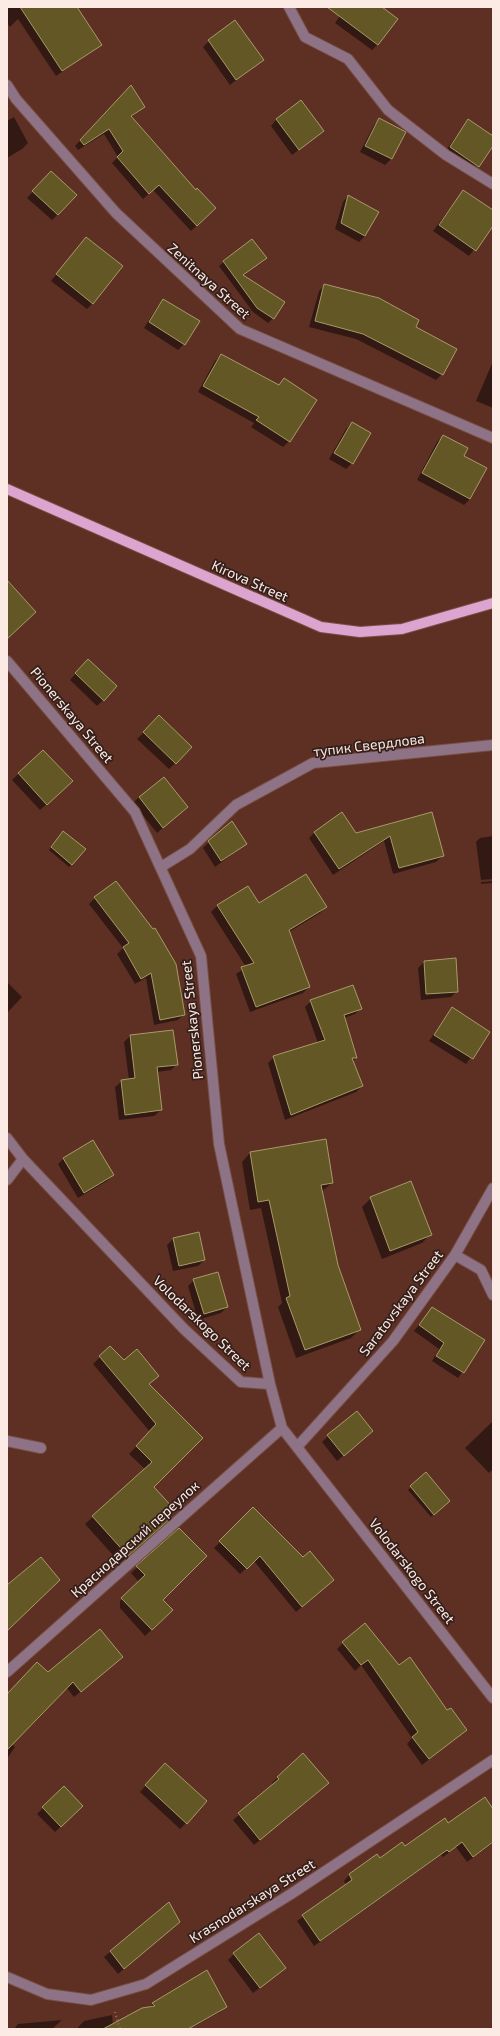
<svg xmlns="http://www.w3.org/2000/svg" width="500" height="2036" viewBox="0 0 500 2036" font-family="'Exo 2',sans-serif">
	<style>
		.shadow { fill: #0007 }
		.building { fill: #645726; stroke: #a79a67 }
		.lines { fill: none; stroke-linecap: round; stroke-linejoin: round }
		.minor-casing { stroke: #774e43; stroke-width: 12 }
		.major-casing { stroke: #774e43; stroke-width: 12 }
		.path { stroke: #916c62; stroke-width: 2.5; stroke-dasharray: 1 3; stroke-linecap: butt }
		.minor { stroke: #8e7387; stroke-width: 10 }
		.major { stroke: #dca5cf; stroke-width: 10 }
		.labels { text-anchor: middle; stroke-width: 3.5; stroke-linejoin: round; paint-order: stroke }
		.street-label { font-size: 14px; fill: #fceae5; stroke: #341f1a }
	</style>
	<rect width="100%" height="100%" fill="#5e3024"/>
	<path class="shadow" d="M7 7H39L101 44 56 76 18 19 10 27 7 23Z
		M338 7H380L378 44 372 50 335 23 342 13Z
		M209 41 262 60 230 85 203 47Z
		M126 91 144 107 131 117 196 191 215 208 191 231 153 190 143 199 112 163 118 157 104 134 78 150 75 146Z
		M14 117 28 143 22 149 7 158V121Z
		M380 119 404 132 391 159 385 165 360 152 374 125Z
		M276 120 323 131 292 155 271 126Z
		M468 120 493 137V144L472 172 444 153Z
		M45 178 58 214 52 220 27 198Z
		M463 191 493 211V224L469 256 433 231Z
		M348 196 365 236 359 242 335 229 343 202Z
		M86 238 93 303 87 309 51 281Z
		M224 262H261L242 276 273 318 268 323 253 312 219 266Z
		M325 285 442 374 436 380 356 339 309 327 319 291Z
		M164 300 184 344 178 350 144 328 158 306Z
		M221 355 278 386 284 379 289 441 283 447 251 427 254 423 198 392 215 361Z
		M493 361V408L476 401Z
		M352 423V463L346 469 329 459 346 429Z
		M443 436 463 457 470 499 464 505 417 480 437 442Z
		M88 660 103 700 97 706 70 680Z
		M159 717 191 747 169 769 137 739Z
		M43 751 65 787 40 810 12 780Z
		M139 797 187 807 157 833 133 803Z
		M431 813 442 856 436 862 393 874 384 841 333 875 309 838 315 832 356 835Z
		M61 835 72 864 69 867 49 850Z
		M493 836V879L481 880 476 842 480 838Z
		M209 842 246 844 215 867 203 848Z
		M493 881V883L481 884V882Z
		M247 887 258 904 326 907 320 913 289 932 309 987 303 993 250 1012 236 974 246 967 211 912 217 906Z
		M95 898 184 1014 178 1020 154 1025 146 978 135 984 117 954 123 948 89 904Z
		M424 962 457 991 451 997 421 1000 418 968Z
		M7 982 22 997 7 1013Z
		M311 1001 361 1008 355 1014 344 1018 356 1058 352 1062 362 1086 356 1092 285 1120 268 1063 274 1057 318 1043 305 1007Z
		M452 1008 489 1032 466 1064 429 1041Z
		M130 1036 177 1064 171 1070 157 1072 161 1110 154 1116 119 1120 115 1087 122 1081 129 1080 124 1042Z
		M250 1153 332 1183 321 1192 337 1266 360 1329 351 1338 296 1358 278 1307 282 1303 261 1208 250 1210 242 1162Z
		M64 1158 113 1175 107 1181 78 1198 58 1164Z
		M371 1198 431 1234 422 1243 382 1259 362 1207Z
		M199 1233 204 1260 198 1266 173 1271 167 1245 173 1239Z
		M194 1280 227 1307 221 1313 198 1320 188 1286Z
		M432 1308 483 1340 458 1378 432 1361 439 1349 414 1331Z
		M100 1357 124 1361 158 1375 148 1385 201 1438 153 1487 166 1515 162 1526 120 1563 85 1524 145 1469 129 1454 150 1432 93 1364Z
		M493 1421V1469L489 1473 465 1448Z
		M328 1436 366 1437 337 1461 322 1442Z
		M411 1487 446 1503 431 1517 408 1490Z
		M253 1509 327 1586 296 1612 254 1561 240 1574 214 1548Z
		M179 1529 162 1600 172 1610 145 1636 120 1608V1601L139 1582 131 1573Z
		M343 1643 398 1667 466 1730 422 1765 407 1744 412 1738 361 1665 355 1671 337 1649Z
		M115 1663 74 1697 66 1687 11 1744 15 1747 7 1759V1695L48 1673Z
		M159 1771 186 1823 180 1829 140 1792Z
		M278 1777 322 1789 254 1845 233 1820 273 1785 272 1783Z
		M64 1787 82 1806 55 1832 37 1814Z
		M493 1811V1843L467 1862 456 1847 443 1857 441 1855 314 1946 297 1921 346 1885 344 1881 349 1875 377 1855 379 1859 448 1825Z
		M169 1904 173 1928 118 1974 104 1957Z
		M234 1954 285 1968 253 1993 228 1960Z
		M153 2004 226 2006 220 2012 189 2029H79L78 2027 84 2021 112 2015 113 2025 148 2008Z
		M62 2020 52 2029H14L18 2024Z"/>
	<path class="building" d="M20 7H77L102 45 62 71Z
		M327 7H382L398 19 378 45Z
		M235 20 264 60 236 80 208 40Z
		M131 85 145 107 131 116 196 190 197 188 216 208 197 226 159 185 149 194 117 157 123 151 109 129 84 145 80 140Z
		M301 100 324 131 299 150 276 119Z
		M379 118 406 132 392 159 365 146Z
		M468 119 493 136V146L479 167 450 147Z
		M51 171 77 195 58 215 32 191Z
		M463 190 493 210V226L476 251 439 225Z
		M348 195 379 212 365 236 341 223Z
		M86 237 123 266 93 304 56 274Z
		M252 239 267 258 243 275 285 302 274 319 257 308 223 261Z
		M324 284 379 298 419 320 416 327 457 349 443 375 363 334 315 321Z
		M163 299 200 321 185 345 149 322Z
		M221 354 279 385 284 378 317 400 290 442 256 420 259 417 203 386Z
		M352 422 371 433 353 464 334 453Z
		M443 435 468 448 464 456 487 468 470 499 422 473Z
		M7 580 36 612 7 639Z
		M88 659 117 686 104 701 75 673Z
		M159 715 192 747 176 764 143 732Z
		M43 750 73 781 47 805 18 773Z
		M164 777 188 807 163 828 139 797Z
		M342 812 356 833 432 812 444 856 399 868 390 836 339 869 314 832Z
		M232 821 247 844 221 861 208 841Z
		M63 831 86 849 72 865 51 847Z
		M306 874 327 907 289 930 310 987 256 1007 241 967 254 963 217 905 248 886 259 903Z
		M116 881 153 929 155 928 176 964 185 1015 160 1020 151 973 141 979 123 947 129 943 94 897Z
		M456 958 458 992 426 994 424 961Z
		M353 985 362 1009 344 1015 357 1058H352L363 1086 291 1115 273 1056 325 1040 310 1000Z
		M452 1007 490 1032 473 1059 434 1035Z
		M173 1030 178 1065 157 1067 162 1110 125 1115 121 1080 135 1078 130 1035Z
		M326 1139 333 1183 321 1185 338 1265 361 1330 305 1350 286 1298 290 1296 269 1200 258 1202 250 1152Z
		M93 1140 114 1175 84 1193 63 1158Z
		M411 1181 432 1235 390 1251 370 1197Z
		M199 1232 205 1260 179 1266 173 1238Z
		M218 1272 228 1307 204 1314 193 1279Z
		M432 1307 485 1340 464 1373 436 1356 444 1343 419 1325Z
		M110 1346 124 1360 137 1349 159 1376 149 1384 203 1438 154 1487 174 1509 167 1515 170 1519 128 1556 92 1516 152 1462 136 1446 156 1424 99 1356Z
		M357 1411 373 1431 344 1456 327 1435Z
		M426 1472 450 1501 434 1515 410 1486Z
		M253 1507 303 1557 310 1551 334 1580 302 1607 260 1556 247 1569 219 1541Z
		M179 1528 207 1556 163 1600 173 1610 152 1630 121 1598 145 1575 136 1566Z
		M41 1557 60 1580 7 1631V1585Z
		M365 1623 399 1665 410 1657 447 1710 451 1708 467 1730 429 1759 412 1737 418 1732 368 1660 361 1665 342 1642Z
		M100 1629 123 1657 81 1692 73 1682 7 1750V1694L37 1662 48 1672Z
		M303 1753 329 1783 260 1840 238 1813 279 1779 277 1777Z
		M165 1763 207 1801 187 1824 145 1785Z
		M64 1786 83 1806 61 1827 42 1807Z
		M485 1797 493 1809V1842L473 1857 462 1842 449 1852 447 1850 320 1941 302 1915 352 1880 349 1874 377 1854 380 1858 402 1842 405 1846 445 1818 448 1823Z
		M169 1902 180 1922 124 1969 110 1951Z
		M259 1933 286 1968 260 1988 233 1953Z
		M207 1970 227 2007 188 2029H103L142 2008 155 2006 152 2003Z"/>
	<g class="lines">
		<defs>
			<path id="minor" d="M289 7 305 37 348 59 388 110 446 155 493 184
				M7 85 16 99 116 213 240 329 493 438
				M7 661 135 812 201 956 219 1144 270 1384
				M161 867 190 849 236 805 313 763 493 745
				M7 1138 23 1159 184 1329 241 1382 270 1384 282 1428 493 1698
				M7 1180 23 1159
				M455 1255 493 1188
				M7 1441 41 1448
				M297 1447 393 1341 455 1255 481 1270 493 1295
				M7 1672 282 1428
				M7 1977 47 1994 91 2000 146 1984 291 1894 493 1760"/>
			<path id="major" d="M7 489 321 627 360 632 402 629 493 603"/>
		</defs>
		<use href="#minor" class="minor-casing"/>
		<use href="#major" class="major-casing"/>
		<path class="path" d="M115 2012 120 2029"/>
		<use href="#minor" class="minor"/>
		<use href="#major" class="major"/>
	</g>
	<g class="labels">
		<g class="street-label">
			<text transform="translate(209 281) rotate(42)" y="5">Zenitnaya Street</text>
			<text transform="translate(250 581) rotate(24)" y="5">Kirova Street</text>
			<text transform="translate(72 715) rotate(50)" y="5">Pionerskaya Street</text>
			<text transform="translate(369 745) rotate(-7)" y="5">тупик Свердлова</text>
			<text transform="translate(192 1020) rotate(-96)" y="5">Pionerskaya Street</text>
			<text transform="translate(401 1303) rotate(-53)" y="5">Saratovskaya Street</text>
			<text transform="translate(202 1323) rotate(44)" y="5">Volodarskogo Street</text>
			<text transform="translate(135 1539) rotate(-42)" y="5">Краснодарский переулок</text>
			<text transform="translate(412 1571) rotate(52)" y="5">Volodarskogo Street</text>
			<text transform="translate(252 1901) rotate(-32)" y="5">Krasnodarskaya Street</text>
		</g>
	</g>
	<rect width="500" height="2036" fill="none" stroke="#fceae5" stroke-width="16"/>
</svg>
